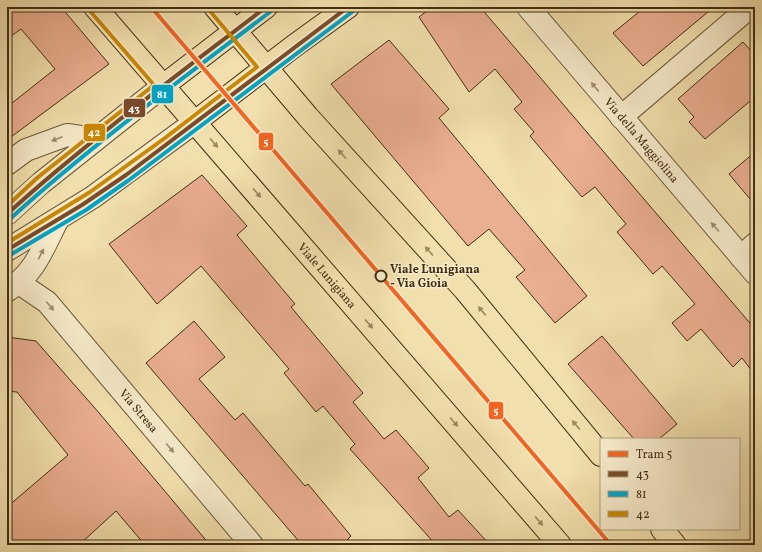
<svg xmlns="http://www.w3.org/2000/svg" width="762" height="552" viewBox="0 0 762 552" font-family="Vollkorn,serif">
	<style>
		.building { fill: #eaae90; stroke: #422e13 }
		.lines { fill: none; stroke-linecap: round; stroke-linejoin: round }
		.minor-casing { stroke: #6e5a3a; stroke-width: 24 }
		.major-casing { stroke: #422e13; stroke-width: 24 }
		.minor { stroke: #f6eaca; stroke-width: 22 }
		.major { stroke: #f1dfad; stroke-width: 22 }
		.bus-1-casing { stroke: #f6eaca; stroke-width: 7 }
		.bus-2-casing { stroke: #f6eaca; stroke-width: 7 }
		.bus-3-casing { stroke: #f6eaca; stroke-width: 7 }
		.bus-1 { stroke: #7a4b2a; stroke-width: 4 }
		.bus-2 { stroke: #03a3c5; stroke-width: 4 }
		.bus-3 { stroke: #ca8805; stroke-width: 4 }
		.tram-1-casing { stroke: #f6eaca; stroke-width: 7 }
		.tram-1 { stroke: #f26522; stroke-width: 4 }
		.oneway { fill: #9c8c6e }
		.oneway2 { fill: #9a8660 }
		.stop-dot { fill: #f6eaca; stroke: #422e13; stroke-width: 2 }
		.labels { text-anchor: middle; stroke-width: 3; stroke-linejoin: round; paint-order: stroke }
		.street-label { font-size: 12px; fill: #422e13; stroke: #f6eaca }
		.stop-label { font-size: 12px; font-weight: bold; fill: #422e13; stroke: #f6eaca; text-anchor: start }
		.line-badge { stroke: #f6eaca; stroke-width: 1.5 }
		.badge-label { font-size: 11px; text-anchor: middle; font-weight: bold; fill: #fff }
	</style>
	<rect width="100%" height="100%" fill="#f1dfad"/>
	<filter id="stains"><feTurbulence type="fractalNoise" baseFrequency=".005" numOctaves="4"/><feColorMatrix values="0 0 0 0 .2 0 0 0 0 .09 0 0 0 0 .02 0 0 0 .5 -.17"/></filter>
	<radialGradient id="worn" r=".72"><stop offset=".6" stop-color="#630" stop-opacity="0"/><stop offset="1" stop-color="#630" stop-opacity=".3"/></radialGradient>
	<path class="building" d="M7 7H61L109 64 7 140V107L55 69 21 29 7 39Z
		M432 7H480L755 329V375L742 358 733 367 701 329 687 341 672 323 695 304 662 266 653 274 617 232 626 224 595 187 582 197 530 136 534 132 514 109 522 102 495 69 469 92 419 17Z
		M645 7H714L643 66 613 33Z
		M389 40 449 109 439 118 587 296 555 323 516 277 525 270 489 229 468 246 331 84Z
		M743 42 755 55V97L705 139 689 122 694 117 678 99Z
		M755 152V205L729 174Z
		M202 175 247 226 237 235 295 304 291 307 363 393 353 402 384 439 396 430 429 468 418 478 449 517 458 510 490 545H436L350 449 355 444 323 406 316 412 284 373 289 369 201 266 157 304 109 244Z
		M194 321 225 357 199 379 235 420 243 413 305 486 308 484 351 536 342 545H302L146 363Z
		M602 336 677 424 659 439H634L568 364Z
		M7 337 36 341 100 414 210 545H145L116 511 79 545H7V507L68 455 17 392 7 391Z"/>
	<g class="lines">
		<defs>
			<g id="minor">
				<path id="s1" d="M528 7 755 273"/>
				<path d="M621 117 750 7"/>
				<path d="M7 164 26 150 67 135 95 139"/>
				<path d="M7 214 41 183 163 86"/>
				<path d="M7 250 93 197 195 122"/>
				<path d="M741 257 755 244"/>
				<path id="s2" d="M19 283 47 302 252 545"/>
				<path d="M8 290C35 273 43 248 57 221"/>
			</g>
			<g id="major">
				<path id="s3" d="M95 7 560 545"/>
				<path d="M215 7 308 117 465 290 601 455"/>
				<path d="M163 86 266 7"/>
				<path d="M195 122 294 46 348 7"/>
				<path d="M662 529 675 545"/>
			</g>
		</defs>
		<use href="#minor" class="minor-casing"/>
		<use href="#major" class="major-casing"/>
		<use href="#minor" class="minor"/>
		<use href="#major" class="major"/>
		<defs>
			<path id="bus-1" d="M7 214C89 140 179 74 266 7
				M7 250 82 205 126 175 348 7"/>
			<path id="bus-2" d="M11 218C93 144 182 79 270 12
				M10 255 86 210 129 180 352 12"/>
			<path id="bus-3" d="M7 206 37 178 154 85 90 11
				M7 243 90 192 165 138 257 67 210 11"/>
		</defs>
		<use href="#bus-1" class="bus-1-casing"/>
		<use href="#bus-2" class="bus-2-casing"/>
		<use href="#bus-3" class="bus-3-casing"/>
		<use href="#bus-1" class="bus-1"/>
		<use href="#bus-2" class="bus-2"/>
		<use href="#bus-3" class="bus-3"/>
		<defs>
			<path id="tram-1" d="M151 7 611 545"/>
		</defs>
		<use href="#tram-1" class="tram-1-casing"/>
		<use href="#tram-1" class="tram-1"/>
	</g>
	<defs><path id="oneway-solid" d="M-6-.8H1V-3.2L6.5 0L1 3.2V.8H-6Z"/></defs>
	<g class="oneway">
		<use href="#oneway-solid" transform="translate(595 87) rotate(-130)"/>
		<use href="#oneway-solid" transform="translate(57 139) rotate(159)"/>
		<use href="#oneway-solid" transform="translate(715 227) rotate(-131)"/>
		<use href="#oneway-solid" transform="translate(41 254) rotate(-63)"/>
		<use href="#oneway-solid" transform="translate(50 306) rotate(49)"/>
		<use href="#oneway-solid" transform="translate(170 448) rotate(50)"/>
	</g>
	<g class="oneway2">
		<use href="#oneway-solid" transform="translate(214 143) rotate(49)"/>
		<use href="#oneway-solid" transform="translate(342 154) rotate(-132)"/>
		<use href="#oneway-solid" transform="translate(257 193) rotate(49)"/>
		<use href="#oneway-solid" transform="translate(429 251) rotate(-132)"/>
		<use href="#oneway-solid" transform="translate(482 311) rotate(-130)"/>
		<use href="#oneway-solid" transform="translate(369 324) rotate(49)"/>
		<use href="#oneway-solid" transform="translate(454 422) rotate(49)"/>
		<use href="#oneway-solid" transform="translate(576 425) rotate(-130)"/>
		<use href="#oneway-solid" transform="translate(539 521) rotate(49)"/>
	</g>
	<circle class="stop-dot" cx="381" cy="276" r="5.5"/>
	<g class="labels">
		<g class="street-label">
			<text dy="4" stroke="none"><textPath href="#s1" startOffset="175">Via della Maggiolina</textPath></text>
			<text dy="4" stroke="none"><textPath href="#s3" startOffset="355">Viale Lunigiana</textPath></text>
			<text dy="4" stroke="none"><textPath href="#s2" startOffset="176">Via Stresa</textPath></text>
		</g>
		<g class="stop-label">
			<text x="390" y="273">Viale Lunigiana<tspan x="390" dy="14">- Via Gioia</tspan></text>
		</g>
	</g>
	<g class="line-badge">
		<rect x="151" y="84" width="23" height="20" rx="4" fill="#03a3c5"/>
		<rect x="123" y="98" width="23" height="20" rx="4" fill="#7a4b2a"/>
		<rect x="83" y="123" width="23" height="19" rx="4" fill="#ca8805"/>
		<rect x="258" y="132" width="16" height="19" rx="4" fill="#f26522"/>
		<rect x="488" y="401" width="16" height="19" rx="4" fill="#f26522"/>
	</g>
	<g class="badge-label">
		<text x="162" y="98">81</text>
		<text x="134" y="112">43</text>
		<text x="94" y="136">42</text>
		<text x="266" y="145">5</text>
		<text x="496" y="414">5</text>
	</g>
	<rect width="762" height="552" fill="none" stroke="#f1dfad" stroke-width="24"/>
	<rect x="8" y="8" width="746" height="536" fill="none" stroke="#422e13" stroke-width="2"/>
	<rect x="12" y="12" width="738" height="528" fill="none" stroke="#422e13"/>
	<rect x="600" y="438" width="140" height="92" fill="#f6eaca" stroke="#ae9f81"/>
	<rect x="608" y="451" width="20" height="6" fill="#f26522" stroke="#ae9f81"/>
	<text x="636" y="458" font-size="12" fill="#422e13">Tram 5</text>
	<rect x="608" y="471" width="20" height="6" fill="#7a4b2a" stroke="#ae9f81"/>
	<text x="636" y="478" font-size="12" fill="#422e13">43</text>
	<rect x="608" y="491" width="20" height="6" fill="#03a3c5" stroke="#ae9f81"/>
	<text x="636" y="498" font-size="12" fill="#422e13">81</text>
	<rect x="608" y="511" width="20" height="6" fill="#ca8805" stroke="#ae9f81"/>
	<text x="636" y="518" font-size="12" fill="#422e13">42</text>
	<rect width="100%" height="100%" filter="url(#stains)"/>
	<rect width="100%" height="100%" fill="url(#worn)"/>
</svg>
